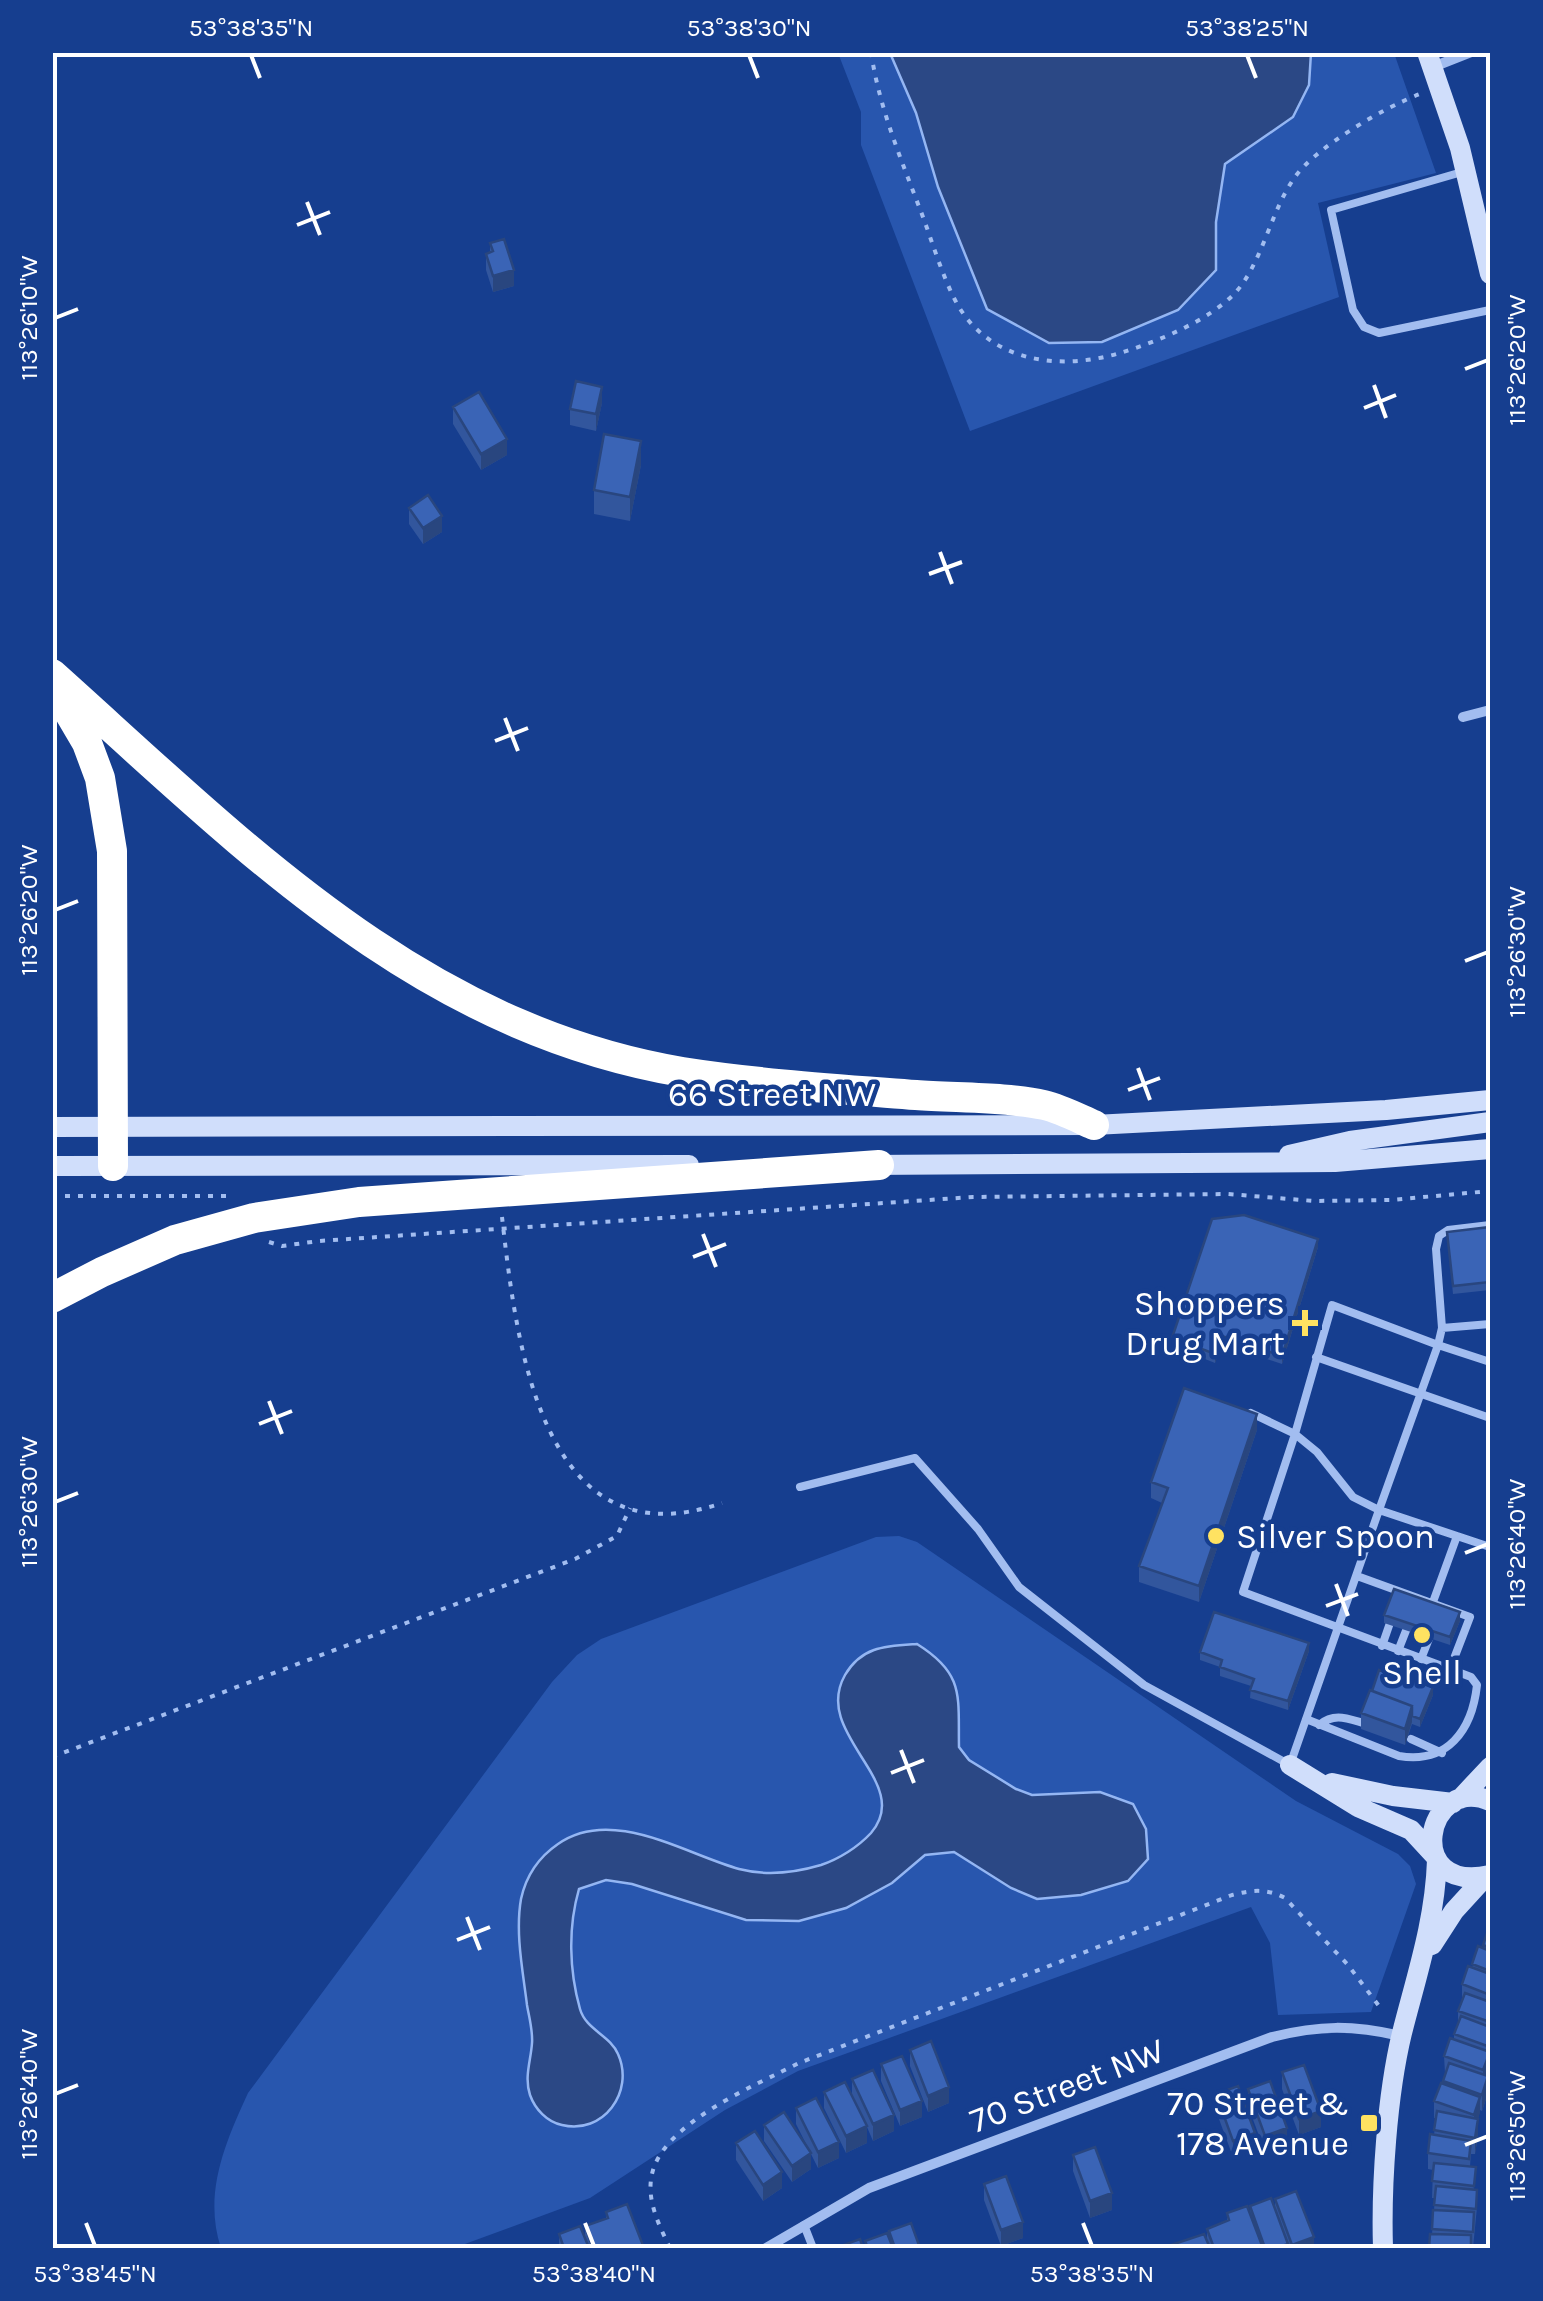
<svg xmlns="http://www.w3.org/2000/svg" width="1543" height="2301" viewBox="0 0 1543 2301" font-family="Karla,sans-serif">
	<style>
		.green { fill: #2856ae }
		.water { fill: #2b4885; stroke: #94b6f3; stroke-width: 2.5 }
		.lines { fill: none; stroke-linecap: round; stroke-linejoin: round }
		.path { stroke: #a2bdf0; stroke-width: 4; stroke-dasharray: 5 8; stroke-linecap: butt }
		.lane { stroke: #a2bdf0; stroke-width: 8 }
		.street { stroke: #a2bdf0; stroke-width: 10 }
		.secondary { stroke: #d0defb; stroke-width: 20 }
		.highway { stroke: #fff; stroke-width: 30 }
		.wall { fill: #32569d }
		.shaded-wall { fill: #29467f }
		.building { fill: #3a64b6; stroke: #29467f; stroke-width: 2.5 }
		.ticks { fill: none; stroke: #fff; stroke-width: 4 }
		.poi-dot { fill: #ffe261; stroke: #163e8f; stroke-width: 4 }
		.labels { text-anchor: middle; stroke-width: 9; stroke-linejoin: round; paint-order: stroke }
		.street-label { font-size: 35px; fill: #fff; stroke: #163e8f }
		.poi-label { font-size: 35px; fill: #fff; stroke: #163e8f; text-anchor: end }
		.neatline { fill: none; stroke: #fff; stroke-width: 4 }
		.ticks-label { font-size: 25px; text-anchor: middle; fill: #fff }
	</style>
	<rect width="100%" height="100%" fill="#163e8f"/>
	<path class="green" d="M838 53H1394L1436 173 1318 203 1339 297 970 431 861 145V112Z
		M899 1536 917 1542 1296 1801 1398 1854 1410 1866 1416 1884 1371 2012 1278 2015 1270 1943 1251 1907 798 2071 725 2110 590 2198 454 2248H221C203 2194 225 2143 248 2093L552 1682 577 1655 601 1639 876 1537Z"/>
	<path class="water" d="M890 53H1311L1309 85 1293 117 1225 164 1216 222V270L1178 310 1102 342 1049 343 987 309 938 187 916 113Z
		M917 1644C965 1674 958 1696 959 1747L969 1760 1016 1789 1032 1795 1100 1792 1133 1804 1146 1829 1148 1859 1128 1881 1081 1895 1037 1899 1011 1888 954 1852 925 1855 892 1883 846 1908 799 1921 746 1920 632 1884 606 1880 579 1889C568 1927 569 1970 580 2009 586 2030 610 2035 618 2054 635 2092 603 2135 562 2125 547 2122 535 2109 530 2095 524 2077 531 2060 532 2043 533 2031 529 2017 527 2005 523 1972 515 1933 521 1899 526 1876 539 1857 558 1844 612 1806 685 1854 739 1869 766 1876 794 1873 821 1865 839 1859 858 1847 871 1833 915 1782 811 1735 845 1675 862 1646 886 1646 917 1644Z"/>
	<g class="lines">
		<path class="path" d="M871 52C879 106 899 154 918 204 930 234 939 267 953 296 985 363 1060 372 1123 352 1159 341 1210 320 1236 292 1263 261 1271 210 1295 177 1316 147 1385 107 1420 94
			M52 1196H234
			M502 1217C516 1339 540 1566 722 1503
			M269 1242 282 1246 319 1241 973 1197 1228 1194 1314 1201 1391 1200 1490 1191
			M52 1757 575 1559 617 1536 630 1508
			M670 2248C659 2225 646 2200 652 2174 663 2123 756 2085 799 2063L1232 1895C1252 1890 1266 1888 1285 1898L1348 1965 1379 2006"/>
		<path class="lane" d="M1462 172 1331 210 1353 310 1364 327 1379 333 1490 310
			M1490 1225 1448 1230 1439 1236 1436 1249 1442 1328 1438 1345 1490 1362
			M1442 1328 1490 1324
			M1316 1357 1490 1418
			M1251 1413 1295 1434 1332 1305 1438 1345 1379 1510 1353 1497 1317 1452 1295 1434 1243 1592 1450 1669 1470 1617 1357 1576
			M800 1487 915 1458 978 1529 1019 1587 1144 1685 1290 1765 1379 1510 1490 1547
			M1433 1602 1457 1536
			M1382 1646 1392 1617
			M1398 1651 1409 1623
			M1421 1659 1432 1631
			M1306 1719 1399 1756C1447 1764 1472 1731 1477 1685L1471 1677 1450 1669
			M1319 1725C1335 1712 1348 1719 1367 1724
			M1411 1739 1442 1753
			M804 2225 813 2248"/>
		<path class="street" d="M1433 67 1471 52
			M1463 717 1490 710
			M766 2248 869 2188 1272 2037C1320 2025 1352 2025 1401 2036"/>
		<path class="secondary" d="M1427 52 1460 148 1490 274
			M52 1127 1094 1125 1386 1110 1490 1100
			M1289 1155 1350 1141 1490 1122
			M868 1165 1335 1162 1490 1149
			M52 1166 689 1165
			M1290 1765 1358 1807 1411 1830 1435 1856
			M1332 1783 1393 1796 1453 1803
			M1460 1799 1490 1767
			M1490 1801C1425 1773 1402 1895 1490 1875
			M1432 1945 1454 1911 1486 1876
			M1383 2248C1381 2185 1387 2095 1402 2033 1417 1974 1435 1921 1437 1860"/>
		<path class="highway" d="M52 674C243 845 418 1027 682 1072 759 1084 838 1089 916 1095 953 1098 1009 1097 1044 1105 1061 1109 1078 1118 1094 1125
			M57 692 87 743 100 778 112 851 113 1166
			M52 1298 102 1272 175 1240 254 1218 359 1202 879 1165"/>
	</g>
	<path class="wall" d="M490 243 514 286 493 292 486 270V254L490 252Z
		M602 403 596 431 570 425V409Z
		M453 407 507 455 481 470 453 424Z
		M641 465 630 521 594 514V490Z
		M409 508 442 532 423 544 409 524Z
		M1490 1227V1290L1453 1294 1447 1232Z
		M1318 1247 1282 1364 1222 1344 1215 1363 1172 1346V1338Z
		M1257 1430 1199 1602 1139 1582V1566L1162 1503 1151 1498V1482Z
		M1384 1615 1460 1621 1450 1645 1384 1623Z
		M1309 1651 1288 1710 1250 1698 1251 1686 1220 1676V1667L1200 1660V1652Z
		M1433 1695 1420 1727 1412 1724 1405 1745 1361 1729V1713Z
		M1490 1928V2063L1487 2076 1488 2093 1482 2111 1480 2110 1478 2119V2135L1475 2154H1471L1470 2166 1477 2207 1473 2248 1432 2234 1435 2198H1432L1433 2170 1428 2169V2153L1434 2135 1436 2118H1434V2101L1443 2084 1445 2073 1444 2056 1454 2040V2034L1458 2023V2011L1462 2001V1984L1483 1948Z
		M910 2050 949 2103 928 2112 910 2066Z
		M881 2064 922 2117 900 2126 881 2081Z
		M1282 2072 1321 2127 1299 2135 1282 2089Z
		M852 2079 894 2131 873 2141 867 2127V2143L846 2153 824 2108V2092L852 2096Z
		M1248 2089 1287 2144 1265 2152 1248 2106Z
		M1216 2094 1255 2149 1233 2157 1216 2111Z
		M796 2108 839 2158 818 2168 811 2154V2169L792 2182 764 2141V2125L808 2148 796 2124Z
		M736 2143 782 2188 763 2201 736 2160Z
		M1073 2155 1112 2210 1090 2218 1073 2171Z
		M984 2184 1023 2238 1001 2246 984 2200Z
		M1275 2199 1314 2248H1162L1207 2240V2229L1227 2221V2213L1250 2212V2206L1275 2207Z
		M606 2212 644 2248H559V2234L585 2238V2226L606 2218Z"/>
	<path class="shaded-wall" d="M514 270V286L493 292V276Z
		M602 387V403L596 431V414Z
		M507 439V455L481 470V454Z
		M641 441V465L630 521V497Z
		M442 516V532L423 544V528Z
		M1318 1239V1247L1282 1364V1356Z
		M1222 1336V1344L1215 1363V1354Z
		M1257 1414V1430L1199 1602V1586Z
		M1460 1612V1621L1450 1645V1637Z
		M1309 1643V1651L1288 1710V1701Z
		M1433 1687V1695L1420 1727V1719Z
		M1412 1706V1722L1405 1745V1729Z
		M1490 2052V2068L1483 2086V2070Z
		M1488 2076V2093L1482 2111V2095Z
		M949 2087V2103L928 2112V2096Z
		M1480 2097V2113L1474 2131V2115Z
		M922 2101V2117L900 2126V2110Z
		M1321 2111V2127L1299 2135V2119Z
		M894 2115V2131L873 2141V2124Z
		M1478 2119V2135L1475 2154V2138Z
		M867 2126V2143L846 2153V2136Z
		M1287 2128V2144L1265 2152V2136Z
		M1255 2133V2149L1233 2157V2141Z
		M839 2142V2158L818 2168V2152Z
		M811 2153V2169L792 2182V2166Z
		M782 2172V2188L763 2201V2185Z
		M1112 2193V2210L1090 2218V2201Z
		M1023 2222V2238L1001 2246V2230Z
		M1314 2237V2248H1292V2245Z"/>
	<path class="building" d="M504 239 514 270 493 276 486 254 493 251 490 243Z
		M576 381 602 387 596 414 570 409Z
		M479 392 507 439 481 454 453 407Z
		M604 434 641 441 630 497 594 490Z
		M428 495 442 516 423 528 409 508Z
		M1244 1215 1318 1239 1282 1356 1222 1336 1215 1354 1172 1338 1212 1219Z
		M1490 1227V1282L1453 1286 1447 1232Z
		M1184 1388 1257 1414 1199 1586 1139 1566 1168 1488 1151 1482Z
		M1394 1589 1460 1612 1450 1637 1384 1615Z
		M1214 1612 1309 1643 1288 1701 1250 1690 1254 1679 1220 1667 1222 1660 1200 1652Z
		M1379 1670 1433 1687 1420 1719 1412 1716V1706L1372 1691Z
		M1370 1690 1412 1706 1405 1729 1361 1713Z
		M1489 1927 1490 1928V1948L1483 1945Z
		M1478 1946 1490 1951V1971L1472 1964Z
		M1468 1966 1490 1974V1995L1462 1984Z
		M1465 1993 1490 2002V2022L1458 2011Z
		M1461 2016 1490 2027V2047L1454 2034Z
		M1450 2038 1490 2052 1483 2070 1444 2056Z
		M931 2041 949 2087 928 2096 910 2050Z
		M902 2056 922 2101 900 2110 881 2064Z
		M1449 2063 1488 2076 1482 2095 1443 2081Z
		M1304 2065 1321 2111 1299 2119 1282 2072Z
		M873 2070 894 2115 873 2124 852 2079Z
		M1270 2081 1287 2128 1265 2136 1248 2089Z
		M845 2082 867 2126 846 2136 824 2092Z
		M1441 2083 1480 2097 1474 2115 1434 2101Z
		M1238 2086 1255 2133 1233 2141 1216 2094Z
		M816 2098 839 2142 818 2152 796 2108Z
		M1437 2111 1478 2119 1475 2138 1434 2130Z
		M784 2112 811 2153 792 2166 764 2125Z
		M755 2131 782 2172 763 2185 736 2143Z
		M1430 2134 1471 2141 1469 2159 1428 2153Z
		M1095 2147 1112 2193 1090 2201 1073 2155Z
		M1434 2163 1476 2167 1474 2186 1432 2181Z
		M1006 2176 1023 2222 1001 2230 984 2184Z
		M1436 2186 1477 2190 1476 2209 1434 2205Z
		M1296 2191 1314 2237 1292 2245 1275 2199Z
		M1271 2198 1288 2244 1276 2248H1265L1250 2206Z
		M627 2204 644 2248H593L585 2226 608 2218 606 2212Z
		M1247 2206 1263 2248H1214L1207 2229 1229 2220 1227 2213Z
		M1433 2210 1474 2212 1473 2232 1432 2229Z
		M911 2223 920 2248H895L889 2231Z
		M580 2226 589 2248H564L559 2234Z
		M887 2233 893 2248H868L865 2241Z
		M1204 2234 1210 2248H1162Z
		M1430 2234 1471 2235V2248H1429Z
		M860 2239 863 2248H839L838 2247Z"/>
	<path class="ticks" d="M251 55 260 78M749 55 758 78M1247 55 1256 78M307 202 320 235M297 225 330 212M55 318 78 309M1465 369 1488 360M1374 385 1386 418M1364 408 1396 395M940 552 952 584M929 574 962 562M505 718 518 751M495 741 528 728M55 910 78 901M1465 961 1488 952M1138 1068 1150 1100M1128 1090 1160 1078M703 1234 716 1267M693 1257 726 1244M269 1401 282 1434M259 1424 292 1411M55 1502 78 1493M1465 1553 1488 1544M1336 1584 1348 1616M1326 1606 1358 1594M901 1750 914 1783M891 1773 924 1760M467 1917 480 1950M457 1940 490 1927M55 2094 78 2085M1465 2145 1488 2136M86 2223 95 2246M585 2223 594 2246M1083 2223 1092 2246"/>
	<g class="poi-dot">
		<path d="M1300 1308h10v10h10v10h-10v10h-10v-10h-10v-10h10z"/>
		<circle cx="1216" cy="1536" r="10"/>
		<circle cx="1422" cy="1635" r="10"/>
		<rect x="1359" y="2113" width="20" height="20" rx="5"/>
	</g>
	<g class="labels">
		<g class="street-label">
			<text x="772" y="1106">66 Street NW</text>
			<text transform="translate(1067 2085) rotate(-21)" y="12">70 Street NW</text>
		</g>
		<g class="poi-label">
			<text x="1285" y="1315">Shoppers<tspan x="1285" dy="40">Drug Mart</tspan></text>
			<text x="1236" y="1548" text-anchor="start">Silver Spoon</text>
			<text x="1422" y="1684" text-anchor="middle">Shell</text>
			<text x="1349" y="2115">70 Street &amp;<tspan x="1349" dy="40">178 Avenue</tspan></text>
		</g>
	</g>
	<rect width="1543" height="2301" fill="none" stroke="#163e8f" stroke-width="110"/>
	<rect x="55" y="55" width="1433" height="2191" class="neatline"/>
	<g class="ticks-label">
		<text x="251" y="36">53°38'35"N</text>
		<text x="749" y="36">53°38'30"N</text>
		<text x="1247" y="36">53°38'25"N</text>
		<text transform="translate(28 318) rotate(-90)" y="9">113°26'10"W</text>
		<text transform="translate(1516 360) rotate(-90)" y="9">113°26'20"W</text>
		<text transform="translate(28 910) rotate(-90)" y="9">113°26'20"W</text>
		<text transform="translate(1516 952) rotate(-90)" y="9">113°26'30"W</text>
		<text transform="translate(28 1502) rotate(-90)" y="9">113°26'30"W</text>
		<text transform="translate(1516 1544) rotate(-90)" y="9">113°26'40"W</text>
		<text transform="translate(28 2094) rotate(-90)" y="9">113°26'40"W</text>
		<text transform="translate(1516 2136) rotate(-90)" y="9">113°26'50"W</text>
		<text x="95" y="2282">53°38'45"N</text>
		<text x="594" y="2282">53°38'40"N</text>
		<text x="1092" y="2282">53°38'35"N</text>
	</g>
</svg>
